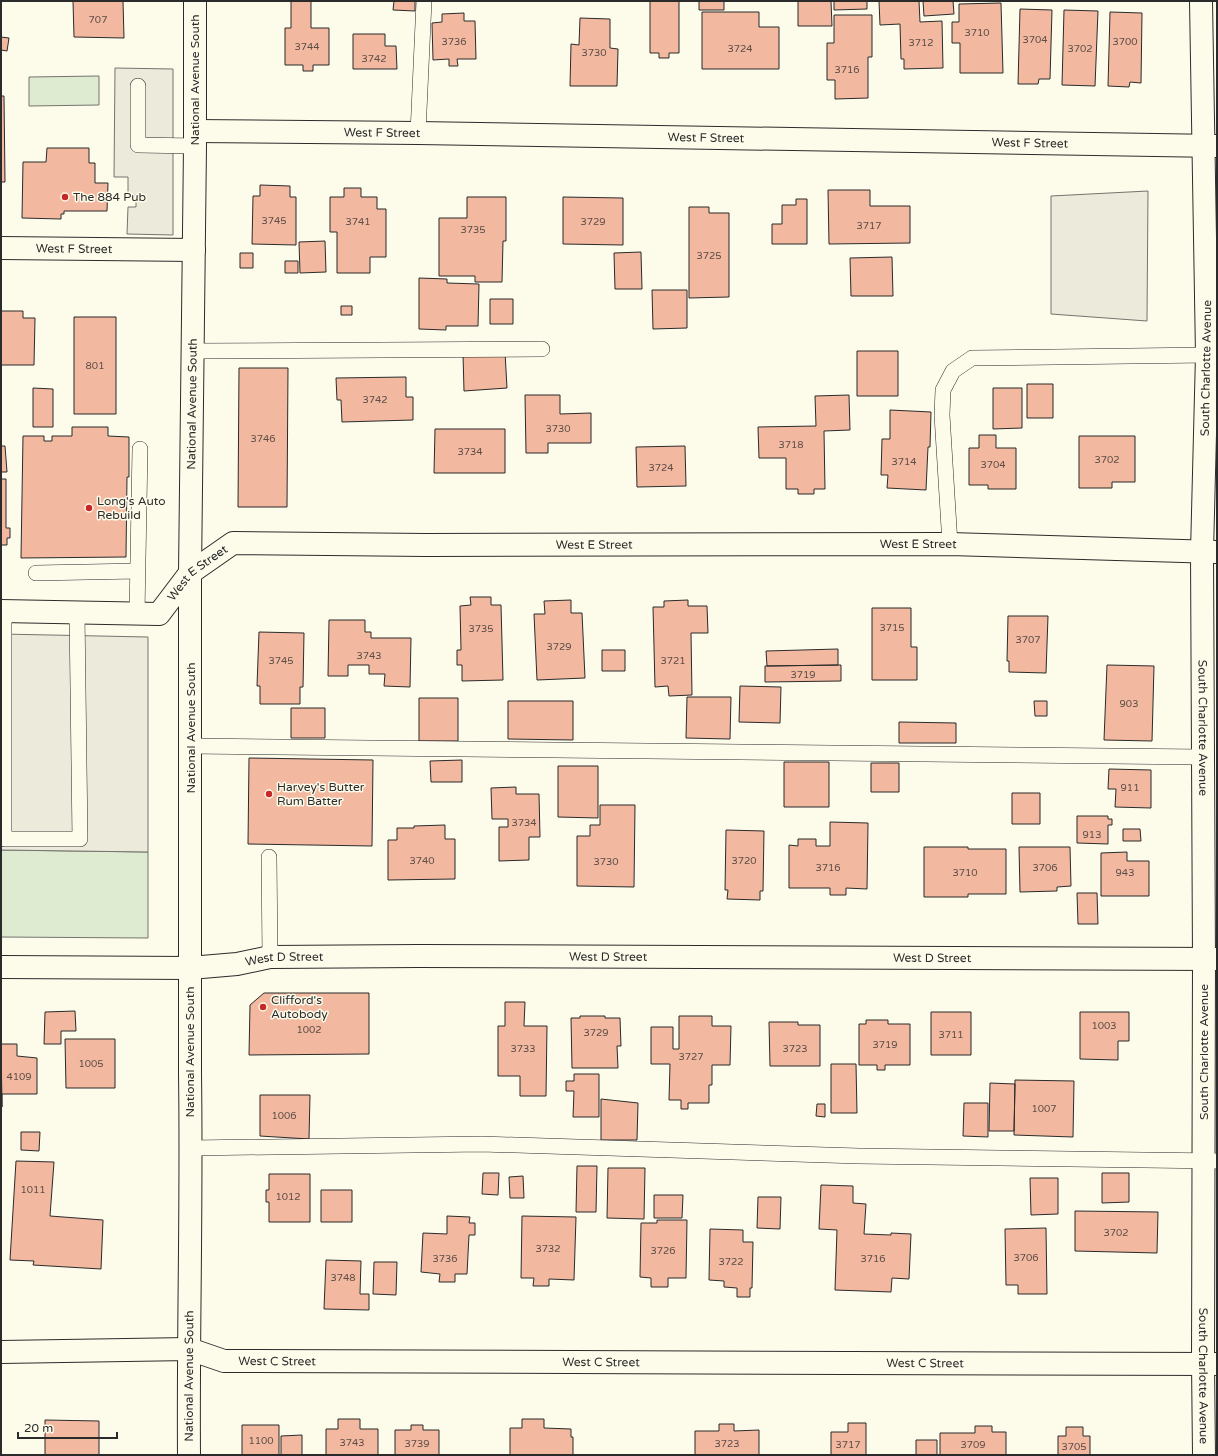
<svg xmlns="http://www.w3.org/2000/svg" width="1218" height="1456" viewBox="0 0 1218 1456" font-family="'Varela Round',sans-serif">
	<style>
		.green { fill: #deebd1; stroke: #74746e }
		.parking { fill: #eceadb; stroke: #74746e }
		.building { fill: #f2b8a0; stroke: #2b2b2b }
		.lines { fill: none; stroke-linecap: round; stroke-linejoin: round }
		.service-casing { stroke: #2b2b2b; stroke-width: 16 }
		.minor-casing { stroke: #2b2b2b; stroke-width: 24 }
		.secondary-casing { stroke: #2b2b2b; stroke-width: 24 }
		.service { stroke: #fdfbea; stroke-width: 15 }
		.minor { stroke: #fdfbea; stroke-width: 22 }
		.secondary { stroke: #fdfbea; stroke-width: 22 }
		.poi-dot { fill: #c62828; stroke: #fdfbea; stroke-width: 1.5 }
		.labels { text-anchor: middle; stroke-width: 3; stroke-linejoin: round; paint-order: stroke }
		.number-label { font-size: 10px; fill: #5d4e48 }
		.street-label { font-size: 12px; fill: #2b2b2b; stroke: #fdfbea }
		.poi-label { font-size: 12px; fill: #2b2b2b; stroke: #fdfbea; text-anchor: start }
	</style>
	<rect width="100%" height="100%" fill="#fdfbea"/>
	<path class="green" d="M99 76V105L29 106V77Z
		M1 850 148 852V938L1 937Z"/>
	<path class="parking" d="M115 68 173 69V235L127 234 128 207H136V195H128V177H114Z
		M1148 191 1147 321 1051 314V196Z
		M1 634 148 637V852L1 850Z"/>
	<path class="building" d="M73 1H123L124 38 74 37Z
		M291 1H311V28H329V65H313V71H303V65H285V28H291Z
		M394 1H415V11L393 10Z
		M650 1H679V53H669V58H659V53H650Z
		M699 1H724V10H699Z
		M798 1H831L832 26H798Z
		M834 1H867V9L834 10Z
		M879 1H919L920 22 942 21 943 68 904 69V59H901L900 24 880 25Z
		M923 1H953L954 14 924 16Z
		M1001 3 1003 73H960V43H952V22H959V4Z
		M1020 9 1052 10 1050 79H1039L1038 84H1018Z
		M1064 10 1098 11 1095 86 1062 85Z
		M702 12H759V27H779V69H702Z
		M1110 12 1142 13 1141 83 1130 82 1129 87 1108 86Z
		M464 13V21H475L476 59H457L458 66H449V59L433 60 432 23 442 22V14Z
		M834 15H872V57H868V98L835 99V80H827V43H834Z
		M580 18 610 19V48L618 49 617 86H570L571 44 579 45Z
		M353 34H385V46H396L397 69H353Z
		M1 37 9 38 7 51 1 50Z
		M1 96H4L5 182H1Z
		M47 148H89V163H95V183H108L107 211H64V214H61V219L22 218 23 162H46Z
		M260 185 290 186V197H296V245L252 244 253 196H260Z
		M344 188H361V197H377V209H386V257H370V273H337V232H330V197H344Z
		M828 190H870V206H910V243L829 244Z
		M467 197H506V241H503L502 282H475V276H439V218H467Z
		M563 197 623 198V245L563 244Z
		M796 199H807V244H772V224H782V205H796Z
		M689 207H709V213H729V297L689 298Z
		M325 241 326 272 300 273 299 242Z
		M641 252 642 289H615L614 253Z
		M240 253H253V268H240Z
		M892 257 893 296H851L850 258Z
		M285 261H298V273H285Z
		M419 278 447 279V283L479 284 478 326H446V330L419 329Z
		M652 290H687V328L653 329Z
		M490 299H513V324H490Z
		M341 306H352V315H341Z
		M1 311H23V318H35L34 365H1Z
		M74 317H116V414H74Z
		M857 351H898V396H857Z
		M505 352 507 388 464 391 463 354Z
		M239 368H288L287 507H238Z
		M406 377V397H413V420L342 422 341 400H337L336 378Z
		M1027 384H1053V418H1027Z
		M33 388 53 389V427H33Z
		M993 388H1022V428L993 429Z
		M525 395H560V414L591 413V443H548V453H526Z
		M849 395 850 430 824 431 825 489H814V494H798V489H786V458H759L758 427 816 426 815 396Z
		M890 410 931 412 930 447H928L926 490 887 488 888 475H881L882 439H890Z
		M72 427H108V436L129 437V477H127L126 557 21 558 23 436H44V441H52V436H72Z
		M435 429H505V473H434Z
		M979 435H996V448H1016V489H988V485H969V448H979Z
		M1079 436H1135V482H1112V488H1079Z
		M1 446H5L7 472H1Z
		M685 446 686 486 637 487 636 447Z
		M1 479H6V528H10V538H7V545H1Z
		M470 597H491V605H501L503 680 462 681V665H457V650H461L460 606 471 605Z
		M571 600V613H582L585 678 537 680 534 614H545L544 601Z
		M688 600V606H707L708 633H691L692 695 669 696 668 686 655 687 653 607H664V601Z
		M872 608H911V647H917V680H872Z
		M1008 616H1048L1046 673 1009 672V661H1007Z
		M329 620H365V632H371V638H411L410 687 384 686 385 674H369V665H348V676H328Z
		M259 632 304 633 303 687H300V704H260V686H257Z
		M838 649V665L767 666 766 651Z
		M602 650H625V671H602Z
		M841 665V681L765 682V666Z
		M1107 665 1154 666 1152 741 1104 740Z
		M740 686 781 687 780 723 739 722Z
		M687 697H731L730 739 686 738Z
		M419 698H458V741H419Z
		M508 701H573V740L508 739Z
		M1034 701H1047V716H1035Z
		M291 708H325V738H291Z
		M899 722 956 723V743H899Z
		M249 758 373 760 372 846 248 844Z
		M462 760V782H431L430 761Z
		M784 762H829V807H784Z
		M871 763H899V792H871Z
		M558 766H598V818L558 817Z
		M1109 769 1151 770V808L1115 807 1116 789H1108Z
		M516 787V794H539L540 837H529V860L499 861V827H508V819H492L491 788Z
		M1012 793H1040V824H1012Z
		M600 805H635L634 887 577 886V836H590V825H600Z
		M1077 816H1108V819H1112V825H1108V844L1077 843Z
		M830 822 868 823 867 889 846 888V895H830V888H789V845L798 846V839H816V846H830Z
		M445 825V839H455V879L388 880V840H397V828H414V826Z
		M1123 829H1140L1141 841H1123Z
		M726 830 764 831 763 891H760V900L727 899 728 890H725Z
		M924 847H968V849H1006V894H968V897H924Z
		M1019 847H1070L1071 886 1057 887V891L1020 892Z
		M1127 852V861H1149V896H1101V853Z
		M1077 893H1097L1098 924H1078Z
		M264 993H369V1054L249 1055 250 1005Z
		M505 1002H525L524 1026H547L546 1096H520V1076H498V1026H505Z
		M75 1011 76 1031H61V1044H44L45 1012Z
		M931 1012H971V1055H931Z
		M1080 1012H1129V1041H1118V1060L1080 1059Z
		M580 1016H605V1018H620L621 1046H617L618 1068H572L571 1018H580Z
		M679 1016H712V1026H731L730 1065H712V1085H709V1103H688V1109H681V1100H669L670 1064H651V1027H673V1049H679Z
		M866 1020H888V1024H910V1065H885V1070H877V1065H859V1024H866Z
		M769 1022H798V1025H820V1066H770Z
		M65 1039H115V1088H66Z
		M1 1044H17V1056L37 1058V1094H2V1107Z
		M831 1064H856L857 1113H831Z
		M574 1074H599V1117H573L574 1091H566V1081H574Z
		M1015 1080 1074 1081 1073 1137 1014 1135Z
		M990 1083 1015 1084 1014 1131H989Z
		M260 1095H310L309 1139 260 1136Z
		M601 1099 638 1103 637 1140H601Z
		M964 1103H988V1137L963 1136Z
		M817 1104H825V1117L816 1116Z
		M21 1132H40L39 1151 21 1150Z
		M16 1161 54 1162 50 1216 103 1220 101 1269 33 1265 34 1261 10 1260Z
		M577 1166H597L596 1212H576Z
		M608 1168H645L644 1219 607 1218Z
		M483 1173H499L498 1195 482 1194Z
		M1102 1173H1129V1202L1102 1203Z
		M269 1174H310V1222H269V1202H266V1190H269Z
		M523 1176 524 1198H510L509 1177Z
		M1030 1178H1058V1214L1031 1215Z
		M821 1185 853 1186V1203L866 1204 864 1234 891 1235V1233L911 1234 909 1279 892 1278 891 1292 835 1290 837 1230 819 1229Z
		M321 1190H352V1222H321Z
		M654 1195H683L682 1218H654Z
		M758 1197H781L780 1229 757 1228Z
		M1075 1211 1158 1212 1157 1253 1075 1251Z
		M447 1216 470 1217 469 1223H475V1235H469L467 1274H455V1282H439L440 1274 421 1272 423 1233 447 1234Z
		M522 1216 576 1217 574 1280 549 1279V1286H533L534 1278H521Z
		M657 1220H687L686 1278H668V1287H651V1278L640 1277 641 1223H657Z
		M1046 1228 1047 1294H1018V1285H1006L1005 1229Z
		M710 1229 743 1230V1242H753L752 1288H750V1297H737V1288L724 1287V1281L709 1280Z
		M326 1260 361 1261 360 1294H369V1310L324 1309Z
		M374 1262H397L396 1295 373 1294Z
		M338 1419H360V1429H378V1455H326V1429H338Z
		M522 1419H544V1428L571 1429V1437H573V1455H510V1428H522Z
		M45 1420 99 1421V1455H45Z
		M848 1423H866V1455H831V1432H848Z
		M719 1424H734V1431L759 1430V1455H695V1431H719Z
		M242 1425H279V1455H242Z
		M411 1425H423V1430H439V1455H395V1430H411Z
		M975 1426H992V1432H1006V1455H940V1433H975Z
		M1066 1427H1083V1436H1090V1455H1058V1436H1066Z
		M302 1435V1455H281V1436Z
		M916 1440H937V1455H916Z"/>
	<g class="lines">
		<defs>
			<path id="service" d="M138 86V145L195 146
				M418 133 424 1
				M193 351 542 349
				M950 544 942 415 943 390 953 371 972 358 1207 355
				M36 573 138 571
				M4 611V839H80L77 613
				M137 614 140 449
				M191 746 1202 757
				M269 857 270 957
				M191 1148 482 1144 859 1156 1217 1161"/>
			<g id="minor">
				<path id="s1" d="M1201 1 1207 355 1202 552 1204 960 1203 1364 1204 1455"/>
				<path id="s2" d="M195 131 418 133 1217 146"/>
				<path id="s3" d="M1 248 194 250"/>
				<path id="s4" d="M1 611 159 614 190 573 233 543 426 545 950 544 1216 552"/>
				<path id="s5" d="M1 967 190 968 237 964 270 957 418 956 1217 959"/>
				<path id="s6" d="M1 1352 189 1349 224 1361 1217 1364"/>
			</g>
			<g id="secondary">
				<path id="s7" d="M189 1455C188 1328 192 1201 190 1074V573L195 146V1"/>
			</g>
		</defs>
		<use href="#service" class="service-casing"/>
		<use href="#minor" class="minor-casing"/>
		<use href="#secondary" class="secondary-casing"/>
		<use href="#service" class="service"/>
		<use href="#minor" class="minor"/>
		<use href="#secondary" class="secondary"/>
	</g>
	<g class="poi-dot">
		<circle cx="65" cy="197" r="4"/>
		<circle cx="89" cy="508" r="4"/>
		<circle cx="269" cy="794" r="4"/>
		<circle cx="263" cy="1007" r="4"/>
	</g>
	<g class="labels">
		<g class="number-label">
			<text x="98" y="23">707</text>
			<text x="977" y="36">3710</text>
			<text x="1035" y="43">3704</text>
			<text x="454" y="45">3736</text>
			<text x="1125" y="45">3700</text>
			<text x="921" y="46">3712</text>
			<text x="307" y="50">3744</text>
			<text x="740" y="52">3724</text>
			<text x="1080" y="52">3702</text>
			<text x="594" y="56">3730</text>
			<text x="374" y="62">3742</text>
			<text x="847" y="73">3716</text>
			<text x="274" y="224">3745</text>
			<text x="358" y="225">3741</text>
			<text x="593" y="225">3729</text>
			<text x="869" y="229">3717</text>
			<text x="473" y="233">3735</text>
			<text x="709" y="259">3725</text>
			<text x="95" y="369">801</text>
			<text x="375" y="403">3742</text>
			<text x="558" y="432">3730</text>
			<text x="263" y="442">3746</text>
			<text x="791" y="448">3718</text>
			<text x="470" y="455">3734</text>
			<text x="1107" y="463">3702</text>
			<text x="904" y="465">3714</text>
			<text x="993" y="468">3704</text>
			<text x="661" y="471">3724</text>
			<text x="892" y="631">3715</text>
			<text x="481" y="632">3735</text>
			<text x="1028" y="643">3707</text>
			<text x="559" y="650">3729</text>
			<text x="369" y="659">3743</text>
			<text x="281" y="664">3745</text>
			<text x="673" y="664">3721</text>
			<text x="803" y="678">3719</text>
			<text x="1129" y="707">903</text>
			<text x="1130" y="791">911</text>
			<text x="524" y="826">3734</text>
			<text x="1092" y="838">913</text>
			<text x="422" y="864">3740</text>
			<text x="744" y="864">3720</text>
			<text x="606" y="865">3730</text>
			<text x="828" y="871">3716</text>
			<text x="1045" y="871">3706</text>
			<text x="965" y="876">3710</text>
			<text x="1125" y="876">943</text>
			<text x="1104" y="1029">1003</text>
			<text x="309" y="1033">1002</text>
			<text x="596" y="1036">3729</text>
			<text x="951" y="1038">3711</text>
			<text x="885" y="1048">3719</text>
			<text x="523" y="1052">3733</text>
			<text x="795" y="1052">3723</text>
			<text x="691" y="1060">3727</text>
			<text x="91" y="1067">1005</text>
			<text x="19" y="1080">4109</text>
			<text x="1044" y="1112">1007</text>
			<text x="284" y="1119">1006</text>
			<text x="33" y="1193">1011</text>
			<text x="288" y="1200">1012</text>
			<text x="1116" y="1236">3702</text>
			<text x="548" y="1252">3732</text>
			<text x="663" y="1254">3726</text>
			<text x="1026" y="1261">3706</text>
			<text x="445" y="1262">3736</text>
			<text x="873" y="1262">3716</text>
			<text x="731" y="1265">3722</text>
			<text x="343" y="1281">3748</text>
			<text x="261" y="1444">1100</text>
			<text x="352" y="1446">3743</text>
			<text x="417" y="1447">3739</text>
			<text x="727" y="1447">3723</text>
			<text x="848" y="1448">3717</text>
			<text x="973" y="1448">3709</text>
			<text x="1074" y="1450">3705</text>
		</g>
		<g class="street-label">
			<text transform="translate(195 80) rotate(-90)" y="4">National Avenue South</text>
			<text dy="4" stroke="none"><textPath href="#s2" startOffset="187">West F Street</textPath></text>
			<text dy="4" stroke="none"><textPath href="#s2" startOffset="511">West F Street</textPath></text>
			<text dy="4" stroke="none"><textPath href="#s2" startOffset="835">West F Street</textPath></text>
			<text dy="4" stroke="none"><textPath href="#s3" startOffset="73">West F Street</textPath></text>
			<text transform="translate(1206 368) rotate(-89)" y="4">South Charlotte Avenue</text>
			<text dy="4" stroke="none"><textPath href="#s7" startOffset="1051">National Avenue South</textPath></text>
			<text dy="4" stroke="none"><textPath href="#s4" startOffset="947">West E Street</textPath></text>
			<text dy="4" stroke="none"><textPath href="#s4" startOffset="623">West E Street</textPath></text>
			<text dy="4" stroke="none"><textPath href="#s4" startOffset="215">West E Street</textPath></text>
			<text transform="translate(191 728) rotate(-90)" y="4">National Avenue South</text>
			<text dy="4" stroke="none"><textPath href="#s1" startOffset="727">South Charlotte Avenue</textPath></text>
			<text dy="4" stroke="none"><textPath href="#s5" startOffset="608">West D Street</textPath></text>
			<text dy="4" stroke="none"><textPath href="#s5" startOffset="932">West D Street</textPath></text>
			<text dy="4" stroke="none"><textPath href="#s5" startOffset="284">West D Street</textPath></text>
			<text transform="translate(190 1052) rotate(-90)" y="4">National Avenue South</text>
			<text transform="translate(1204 1052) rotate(-90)" y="4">South Charlotte Avenue</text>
			<text dy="4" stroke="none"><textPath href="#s6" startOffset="278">West C Street</textPath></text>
			<text dy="4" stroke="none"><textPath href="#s6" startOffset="602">West C Street</textPath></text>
			<text dy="4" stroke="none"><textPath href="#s6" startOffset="926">West C Street</textPath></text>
			<text dy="4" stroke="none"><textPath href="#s7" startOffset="79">National Avenue South</textPath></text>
			<text dy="4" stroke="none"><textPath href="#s1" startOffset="1375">South Charlotte Avenue</textPath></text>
		</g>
		<g class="poi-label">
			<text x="73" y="201">The 884 Pub</text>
			<text x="97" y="505">Long's Auto<tspan x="97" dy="14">Rebuild</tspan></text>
			<text x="277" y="791">Harvey's Butter<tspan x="277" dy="14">Rum Batter</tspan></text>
			<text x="271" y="1004">Clifford's<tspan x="271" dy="14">Autobody</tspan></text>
		</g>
	</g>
	<rect width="1218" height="1456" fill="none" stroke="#2b2b2b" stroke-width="4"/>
	<path d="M18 1432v6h99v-6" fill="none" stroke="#2b2b2b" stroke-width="2"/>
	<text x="24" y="1432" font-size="12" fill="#2b2b2b" stroke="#fdfbea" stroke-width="3" paint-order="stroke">20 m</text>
</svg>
